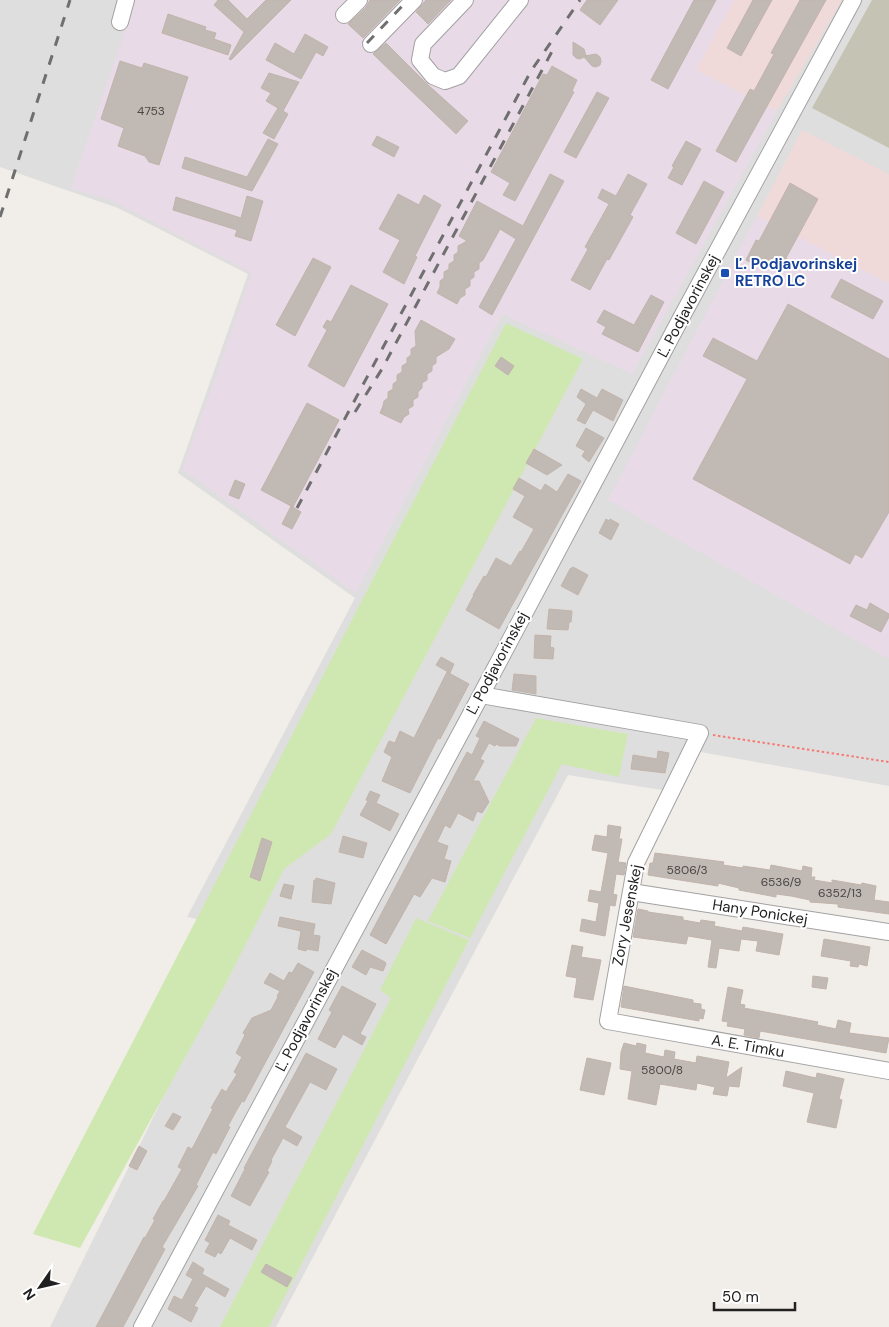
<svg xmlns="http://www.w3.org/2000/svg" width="889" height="1327" viewBox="0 0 889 1327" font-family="'DM Sans',sans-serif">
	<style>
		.residential { fill: #dfdede }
		.commercial { fill: #f0d9d9 }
		.industrial { fill: #e9dae7 }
		.construction { fill: #c5c4b4 }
		.grass { fill: #cfe8b1 }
		.building { fill: #c1b9b4; stroke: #c2b4ab }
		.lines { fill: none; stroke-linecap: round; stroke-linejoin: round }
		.minor-casing { stroke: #a2a2a2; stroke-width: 18 }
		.path { stroke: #f37d76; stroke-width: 2; stroke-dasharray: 2.5 2.5; stroke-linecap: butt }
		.minor { stroke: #fff; stroke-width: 16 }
		.rail { stroke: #6f6f6f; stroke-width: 3; stroke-dasharray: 10 10; stroke-linecap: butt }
		.transit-dot { fill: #1a4fb4; stroke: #fff; stroke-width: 2 }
		.labels { text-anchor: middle; stroke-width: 4; stroke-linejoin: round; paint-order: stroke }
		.number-label { font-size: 12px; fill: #494746 }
		.transit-label { font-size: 15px; font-weight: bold; fill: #164399; stroke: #fff; text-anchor: start }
		.street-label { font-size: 15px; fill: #212121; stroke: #fff }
	</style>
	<rect width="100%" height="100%" fill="#f1ede8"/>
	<path class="residential" d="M0 0H889V786L690 750 668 791 568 775 276 1327H50L246 929 187 917 355 598 178 473 248 274 118 208 0 167Z"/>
	<path class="commercial" d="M734 0H842L777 111 695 70Z
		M802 130 889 174V283L757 216Z"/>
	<path class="industrial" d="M136 0H734L696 70 777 111 632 374 502 314 356 593 183 470 252 273 111 200 71 188Z
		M757 216 889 283V659L608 500Z"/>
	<path class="construction" d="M872 0H889V148L812 108Z"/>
	<path class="grass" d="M506 323 583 359 331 834 284 869 225 985 80 1248 33 1234Z
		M536 718 628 734 619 777 562 764 470 938 428 921Z
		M416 918 469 940 269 1327H220L391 998 380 990Z"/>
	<path class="building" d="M218 0H228L247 19 266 0H291L231 60 229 59 244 32 214 5Z
		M370 0H400L363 38 348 24 366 7Z
		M426 0H451L428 24 416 12Z
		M587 0H618L600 25 580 10Z
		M694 0H716L668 89 651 80Z
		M753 0H772L741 56 727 48Z
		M800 0H826L736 162 716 151 750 89 754 91 774 54 771 53Z
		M168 14 206 27 205 30 216 33 214 39 231 45 228 55 162 33Z
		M305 34 328 47 323 56 316 52 301 79 266 60 275 43 294 54Z
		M573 42 584 49 586 56H585L596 54 600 57 601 61 600 65 596 67 592 66 584 57 580 59 576 58 573 55Z
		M386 43 426 83 468 121 456 134 373 54Z
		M120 61 142 68 144 63 188 77 159 165 149 162 145 156 118 146 124 128 101 119Z
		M552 66 577 80 572 91 574 92 515 201 503 195 510 183 491 172 543 74 547 75Z
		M269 73 299 82 283 111 288 114 274 139 263 133 278 108 266 101 271 93 261 88Z
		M597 92 609 98 576 158 564 152Z
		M377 136 399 147 394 157 372 145Z
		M268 139 278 144 252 191 182 168 185 157 247 177Z
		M686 141 701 149 682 185 668 178 674 167 672 166Z
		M550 174 564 181 492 315 479 307 516 239 500 229 483 260 479 263V269L474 272V277L470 280V286L465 289V295L460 298 457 304 437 293 440 287V281L444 278V272L449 269V264L454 261V255L458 252V246L467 241 459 236 477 201 523 226Z
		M628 174 647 184 630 215 633 217 609 260 607 259 590 290 571 280 588 249 585 247 609 204 598 198 602 189 616 196Z
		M704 181 724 192 696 244 676 233Z
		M790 183 818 199 786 258H787L781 271 760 260 757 266 746 260 756 240 759 241Z
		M398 194 419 205 424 195 441 205 415 256 417 257 404 284 383 272 400 240 379 229Z
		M247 196 263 201 251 241 235 236 237 230 173 210 176 197 241 218Z
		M313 258 331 267 295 336 276 325Z
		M841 279 883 301 873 319 831 297Z
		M351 285 388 304 344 387 308 366 327 330 323 327 327 320 331 322Z
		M651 295 664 302 638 352 602 334 606 327 597 322 604 310 634 325Z
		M788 304 889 359V512L862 558 855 554 850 564 693 479 747 379 703 356 713 338 757 361Z
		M421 320 455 339 449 349 436 357V363L432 366V371L427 374V380L422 383V388L418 392V397L413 400V406L408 409 409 414 404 417 401 423 380 413 383 406 384 401 388 398V392L393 389V384L397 381V375L402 372V366L407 363V358L411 355V349L416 346 415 331Z
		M501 357 514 366 508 375 495 366Z
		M581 389 597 398 602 389 623 400 613 421 593 410 585 424 577 420 586 404 577 397Z
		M307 403 339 420 293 507 261 490Z
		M586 428 604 438 589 462 582 456 585 451 576 446Z
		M534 449 562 465 547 475 526 463Z
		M568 474 581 481 499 629 466 610 474 595H473L484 576 486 577 496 558 511 566 520 551 521 552 534 529 513 517 525 496 513 489 519 478 541 491 545 484 557 492Z
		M235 480 245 484 239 499 229 495Z
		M291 506 301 512 292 529 282 524Z
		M606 519 609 521 610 519 619 524 611 540 599 533Z
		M573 567 588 575 578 595 561 586 570 569Z
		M870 603 889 614V617L881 632 850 616 856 605 867 610Z
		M549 609 572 611 571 622H569L568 630 547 629Z
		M535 635 551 636 550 647 554 648 553 659 534 658Z
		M441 657 454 664 450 673 436 665Z
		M447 672 469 684 440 739 438 738 410 793 382 781 392 757 384 752 389 741 395 743 400 731 414 738Z
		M514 674 536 676V694L512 690Z
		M484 721 519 739 516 746H500L496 744 495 746 489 743 480 759 484 761 473 781H479L489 802 482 813 477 811 473 821 458 813 450 828 445 825 437 842 448 846 444 859 451 861 445 882 432 878 420 897 414 894 386 944 370 935 467 752 472 755 480 738 476 736Z
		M658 751 669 753 665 773 631 769 633 755 657 759Z
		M370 791 380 795 376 803 399 814 390 831 360 815 368 801 366 800Z
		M608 825 621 827 619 839H622L618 862 626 863 624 875 616 874 613 894 617 895 615 906 610 905 605 936 580 931 582 919 596 922 599 903 588 901 590 890 601 892 608 853 592 850 595 835 607 837Z
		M343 836 367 843 363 858 339 852Z
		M262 838 272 842 260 881 250 877Z
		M655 853 724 862 723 865 743 868V866L770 870 771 865 802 871 803 866 812 868 811 877H815L814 880 832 883V880L861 885 862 883 876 886 874 900 889 902V914L838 907V904L810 902V900L791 896 776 894V897L739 890V888L718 883V886L648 875 650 863H653Z
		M316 878 335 883 331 904 312 902 314 880H316Z
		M284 884 294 886 291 899 280 896Z
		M638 909 648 911V912L683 917V920L700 923 701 920 715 922 714 926 742 931 743 927 783 934 779 955 756 951 758 941 741 939 739 951 719 948 716 968 708 967 712 940 688 936 686 944 633 937Z
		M280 917 315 924 313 935 320 936 318 951 307 949 306 951 298 949 301 931 278 926Z
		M824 939 870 947 867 966 859 964 858 967 850 966 851 961 821 956Z
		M572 945 583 947 581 957 601 960 593 1000 574 997 577 978 566 976Z
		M362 950 385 962 386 964 383 971 370 967 366 975 352 967Z
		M298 963 314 972 244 1102 242 1101 235 1113 228 1126 230 1127 216 1154 213 1152 196 1185 198 1186 162 1247 165 1249 123 1327H96L144 1237 145 1238 155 1220 153 1219 163 1201H164L182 1169 178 1167 188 1147 192 1149 205 1124 213 1109 211 1108 222 1089 226 1092 237 1074 234 1072 242 1057 236 1053 245 1035 243 1033 252 1018 271 1010 278 997 277 996 280 991 264 983 270 973 284 981 289 972 292 973Z
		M813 976 828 978 826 989 812 987Z
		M342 986 376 1004 360 1034 366 1037 362 1045 343 1034 335 1048 318 1039 332 1012 329 1010Z
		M624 986 693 1000V1003L701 1004V1009L705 1010 703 1019 699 1018V1021L621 1007Z
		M728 987 743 990 740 1004 745 1005 744 1008 818 1022 817 1025 836 1029 838 1020 851 1023 849 1033 889 1038 886 1053 760 1031 759 1038 744 1035 745 1029 727 1026 728 1022 722 1021Z
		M624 1043 636 1046 637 1043 646 1045 645 1053 664 1057 665 1050 675 1052 674 1059 696 1063 697 1056 729 1062 726 1078 742 1067 739 1087 729 1086 727 1096 713 1094 715 1087 697 1083 696 1090 660 1084 656 1105 628 1099 632 1071 620 1069 621 1052Z
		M306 1053 337 1069 326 1090 310 1082 285 1127 302 1137 297 1146 283 1138 271 1160 272 1161 267 1171 269 1172 250 1206 231 1196 245 1169 244 1168Z
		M587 1058 611 1063 604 1095 580 1090Z
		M786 1071 816 1078 817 1073 844 1079 839 1099 842 1100 836 1128 807 1122 814 1093 783 1086Z
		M173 1113 181 1117 173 1130 165 1126Z
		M139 1146 147 1151 137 1170 129 1166Z
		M218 1215 230 1221 228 1225 257 1240 252 1250 230 1238 221 1254 218 1252 215 1257 205 1252 210 1243 205 1240Z
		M193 1262 204 1269 202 1274 229 1289 225 1297 206 1286 194 1306 198 1308 191 1322 168 1309 174 1296 182 1300 193 1279 186 1275Z
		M266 1264 292 1278 287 1287 261 1272Z"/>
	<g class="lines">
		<defs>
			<path id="minor" d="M465 0 423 44 420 60 433 76 445 81 459 76 520 0
				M344 15 359 0
				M120 22 126 0
				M371 44 414 0
				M481 695 700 733 636 863 608 1021 889 1071
				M631 892 889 932
				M142 1327 481 695 680 320 853 0"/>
		</defs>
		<use href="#minor" class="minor-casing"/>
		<path class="path" d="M713 735 889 762"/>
		<use href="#minor" class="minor"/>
		<path class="rail" d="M367 43 408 0
			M0 217 70 0
			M355 412 382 369 556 44
			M297 508 531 71 580 0"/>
	</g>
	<rect class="transit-dot" x="720" y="268" width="10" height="10" rx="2.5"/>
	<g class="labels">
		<g class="number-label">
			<text x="151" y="115">4753</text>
			<text x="687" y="874">5806/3</text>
			<text x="781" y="886">6536/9</text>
			<text x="840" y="897">6352/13</text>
			<text x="662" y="1074">5800/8</text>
		</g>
		<g class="transit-label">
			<text x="735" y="269">Ľ. Podjavorinskej<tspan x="735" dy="17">RETRO LC</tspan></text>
		</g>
		<g class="street-label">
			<text transform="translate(688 306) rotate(-62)" y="5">Ľ. Podjavorinskej</text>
			<text transform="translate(497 663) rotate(-62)" y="5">Ľ. Podjavorinskej</text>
			<text transform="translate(760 912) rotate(9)" y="5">Hany Ponickej</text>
			<text transform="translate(627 915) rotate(-79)" y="5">Zory Jesenskej</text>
			<text transform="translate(306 1020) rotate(-62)" y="5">Ľ. Podjavorinskej</text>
			<text transform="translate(748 1046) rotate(10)" y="5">A. E. Timku</text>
		</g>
	</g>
	<g transform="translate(40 1287) rotate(236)" stroke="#ffffff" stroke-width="4" paint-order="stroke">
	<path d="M0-4L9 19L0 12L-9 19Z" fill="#212121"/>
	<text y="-8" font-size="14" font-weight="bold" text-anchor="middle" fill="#212121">N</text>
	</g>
	<path d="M714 1302v8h81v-8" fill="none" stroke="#212121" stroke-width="2.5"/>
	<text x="722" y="1302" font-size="15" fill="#212121" stroke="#ffffff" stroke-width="4" paint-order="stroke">50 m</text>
</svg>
